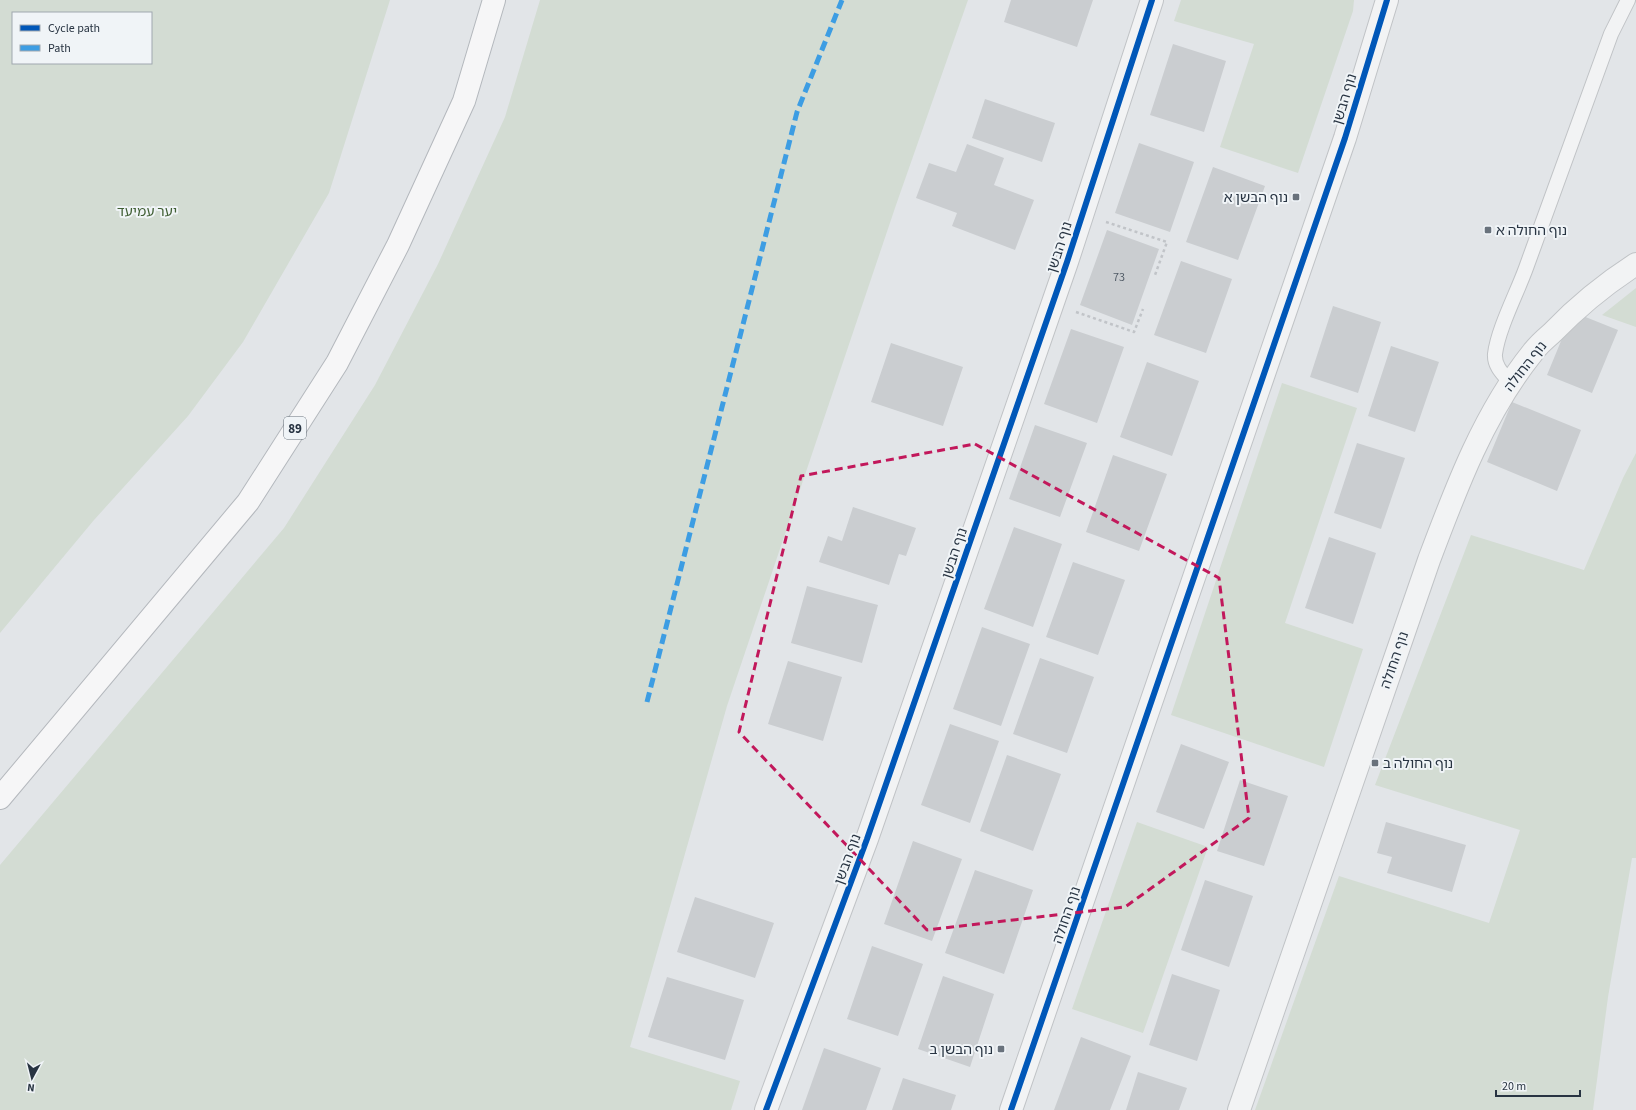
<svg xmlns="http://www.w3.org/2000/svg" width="1636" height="1110" viewBox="0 0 1636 1110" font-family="'Source Sans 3','Noto Sans Hebrew',sans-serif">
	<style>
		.green { fill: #d3dcd3; fill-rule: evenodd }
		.building { fill: #cacdd0 }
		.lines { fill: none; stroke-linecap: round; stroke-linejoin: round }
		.lane-casing { stroke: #c0c3c6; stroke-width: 16 }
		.street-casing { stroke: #c0c3c6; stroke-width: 24 }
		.highway-casing { stroke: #b4b8bd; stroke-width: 24 }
		.path { stroke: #c1c4c8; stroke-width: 2.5; stroke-dasharray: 3 3; stroke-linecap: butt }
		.lane { stroke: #f2f3f4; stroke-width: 14 }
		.street { stroke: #f2f3f4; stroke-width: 22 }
		.highway { stroke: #f6f6f7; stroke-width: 22 }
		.quiet { stroke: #3d9de3; stroke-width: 5; stroke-dasharray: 10 5; stroke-linecap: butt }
		.cycleway-casing { stroke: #f0f4f7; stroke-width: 8 }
		.cycleway { stroke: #0057b8; stroke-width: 6 }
		.marked { fill: none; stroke: #c2185b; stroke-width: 3; stroke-dasharray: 8 5; stroke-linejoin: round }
		.poi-dot { fill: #69727c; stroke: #f0f4f7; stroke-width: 1.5 }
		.labels { text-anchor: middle; stroke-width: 4; stroke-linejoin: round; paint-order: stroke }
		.number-label { font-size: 12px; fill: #515b66 }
		.shield { fill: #f0f4f7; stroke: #646e78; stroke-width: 1 }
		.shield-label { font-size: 13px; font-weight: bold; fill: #283442 }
		.street-label { font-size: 14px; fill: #283442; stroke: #f0f4f7 }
		.poi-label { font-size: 14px; fill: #283442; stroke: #f0f4f7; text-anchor: end }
		.park-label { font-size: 14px; fill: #405f34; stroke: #f0f4f7 }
	</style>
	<rect width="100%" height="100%" fill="#e2e5e8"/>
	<path class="green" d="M0 0H390L329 193 243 342 188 416 94 520 0 633ZM13 13H151V63H13Z
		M540 0H968L896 205 727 706 630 1047 740 1081 731 1110H0V865L284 528 375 385 438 264 505 117Z
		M1181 0H1354L1353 11 1298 173 1220 147 1254 44 1174 21Z
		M1636 288V327L1602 315Z
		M1282 383 1357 408 1285 623 1363 649 1324 767 1171 715Z
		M1636 453V858H1632L1608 997 1593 1110H1255L1339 876 1489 923 1520 830 1375 785 1471 535 1584 570 1623 478Z
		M1137 822 1208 847 1143 1033 1072 1009Z"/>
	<path class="building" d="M1011 0H1093L1077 47 1004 22Z
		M1173 44 1226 61 1204 132 1150 115Z
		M985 99 1055 123 1042 162 972 138Z
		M1139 143 1194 162 1170 232 1115 213Z
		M967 144 1004 158 994 185 1034 200 1015 250 952 226 957 213 916 198 929 163 956 172Z
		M1213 167 1265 186 1238 260 1186 242Z
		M1107 230 1159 249 1132 325 1080 305Z
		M1181 261 1232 279 1206 353 1154 335Z
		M1333 306 1381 322 1358 393 1310 377Z
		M1573 312 1618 330 1592 393 1547 375Z
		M1071 329 1124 347 1097 423 1044 404Z
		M891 343 963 367 943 426 871 402Z
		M1391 346 1439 362 1415 432 1368 416Z
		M1147 362 1199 381 1172 456 1120 437Z
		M1512 402 1581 430 1557 491 1487 462Z
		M1035 425 1087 443 1060 517 1009 499Z
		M1357 443 1405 458 1381 529 1334 513Z
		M1113 455 1167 474 1139 551 1086 532Z
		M853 507 916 528 906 556 899 554 889 585 819 562 828 536 842 541Z
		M1014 527 1062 544 1033 627 984 609Z
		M1329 537 1376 553 1353 624 1305 608Z
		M1073 562 1125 580 1098 655 1046 637Z
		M807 586 878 605 862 663 791 643Z
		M982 627 1030 644 1001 726 953 709Z
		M1040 658 1094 677 1067 753 1013 734Z
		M788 661 842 677 823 741 768 724Z
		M950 724 999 741 970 823 921 805Z
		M1181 744 1229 762 1204 829 1156 812Z
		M1007 755 1061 774 1033 851 980 831Z
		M1240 780 1288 796 1264 866 1217 851Z
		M1386 822 1466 845 1452 892 1387 873 1392 857 1377 853Z
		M913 841 962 859 932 941 884 924Z
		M975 870 1033 890 1004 974 945 953Z
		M1205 880 1253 896 1229 967 1181 950Z
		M695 897 774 923 755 978 677 952Z
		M872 946 923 964 898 1036 847 1019Z
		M1172 974 1220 990 1197 1061 1149 1045Z
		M943 976 994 994 970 1067 918 1049Z
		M667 977 744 1000 725 1060 648 1037Z
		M1081 1037 1131 1056 1110 1110H1054Z
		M824 1048 881 1068 866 1110H802Z
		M1138 1072 1187 1088 1179 1110H1126Z
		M903 1078 956 1095 951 1110H892Z"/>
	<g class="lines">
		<defs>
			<path id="lane" d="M1510 382C1503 374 1494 366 1495 354 1498 329 1517 293 1526 268 1554 190 1582 112 1611 34L1628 0"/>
			<path id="street" d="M766 1110 867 839 1067 262 1152 0
				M1011 1110 1345 138 1387 0
				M1239 1110 1429 560C1456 488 1484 413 1533 352 1538 345 1545 339 1552 333 1577 307 1605 284 1636 264"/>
			<path id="highway" d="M0 798 248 502 337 363 398 245 464 101 494 0"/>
		</defs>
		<use href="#lane" class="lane-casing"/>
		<use href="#street" class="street-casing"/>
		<use href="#highway" class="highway-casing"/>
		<path class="path" d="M1106 222 1167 242 1155 275
			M1076 312 1134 332 1143 309"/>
		<use href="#lane" class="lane"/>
		<use href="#street" class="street"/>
		<use href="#highway" class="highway"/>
		<path class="quiet" d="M647 702 797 112 842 0"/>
		<defs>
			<path id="cycleway" d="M766 1110 867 839 1067 262 1152 0
				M1011 1110 1345 138 1387 0"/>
		</defs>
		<use href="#cycleway" class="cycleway-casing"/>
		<use href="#cycleway" class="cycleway"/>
	</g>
	<path class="marked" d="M975 444 1219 578 1249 818 1125 907 927 930 739 732 801 476Z"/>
	<g class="poi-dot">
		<rect x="1292" y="193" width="8" height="8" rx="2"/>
		<rect x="1484" y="226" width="8" height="8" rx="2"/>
		<rect x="1371" y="759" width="8" height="8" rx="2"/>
		<rect x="997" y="1045" width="8" height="8" rx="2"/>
	</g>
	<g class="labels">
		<g class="number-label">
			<text x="1119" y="281">73</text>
		</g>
		<rect class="shield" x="284" y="417" width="22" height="22" rx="3"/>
		<g class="shield-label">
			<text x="295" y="433">89</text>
		</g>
		<g class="street-label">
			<text transform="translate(1344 99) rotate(-73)" y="5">נוף הבשן</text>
			<text transform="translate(1059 247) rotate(-72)" y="5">נוף הבשן</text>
			<text transform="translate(1525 366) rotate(-52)" y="5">נוף החולה</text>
			<text transform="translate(954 553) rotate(-71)" y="5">נוף הבשן</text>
			<text transform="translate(1394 660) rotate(-71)" y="5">נוף החולה</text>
			<text transform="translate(847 859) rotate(-70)" y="5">נוף הבשן</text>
			<text transform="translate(1066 915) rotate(-71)" y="5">נוף החולה</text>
		</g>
		<g class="poi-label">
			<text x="1288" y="202">נוף הבשן א</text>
			<text x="1496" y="235" text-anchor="start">נוף החולה א</text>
			<text x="1383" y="768" text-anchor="start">נוף החולה ב</text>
			<text x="993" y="1054">נוף הבשן ב</text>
		</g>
		<g class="park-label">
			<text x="147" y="216">יער עמיעד</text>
		</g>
	</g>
	<rect x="12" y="12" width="140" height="52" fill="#f0f4f7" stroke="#a0a7af"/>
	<rect x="20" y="25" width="20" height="6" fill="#0057b8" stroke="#a0a7af"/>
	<text x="48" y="32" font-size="12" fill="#283442">Cycle path</text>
	<rect x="20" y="45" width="20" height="6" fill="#3d9de3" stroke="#a0a7af"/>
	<text x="48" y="52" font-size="12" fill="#283442">Path</text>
	<g transform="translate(32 1078) rotate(187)" stroke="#f0f4f7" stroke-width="3" paint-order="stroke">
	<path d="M0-3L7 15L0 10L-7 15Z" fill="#283442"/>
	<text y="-6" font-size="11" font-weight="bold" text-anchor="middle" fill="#283442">N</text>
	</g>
	<path d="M1496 1090v6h84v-6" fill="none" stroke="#283442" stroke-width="2"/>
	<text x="1502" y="1090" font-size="12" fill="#283442" stroke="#f0f4f7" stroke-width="3" paint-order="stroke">20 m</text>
</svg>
